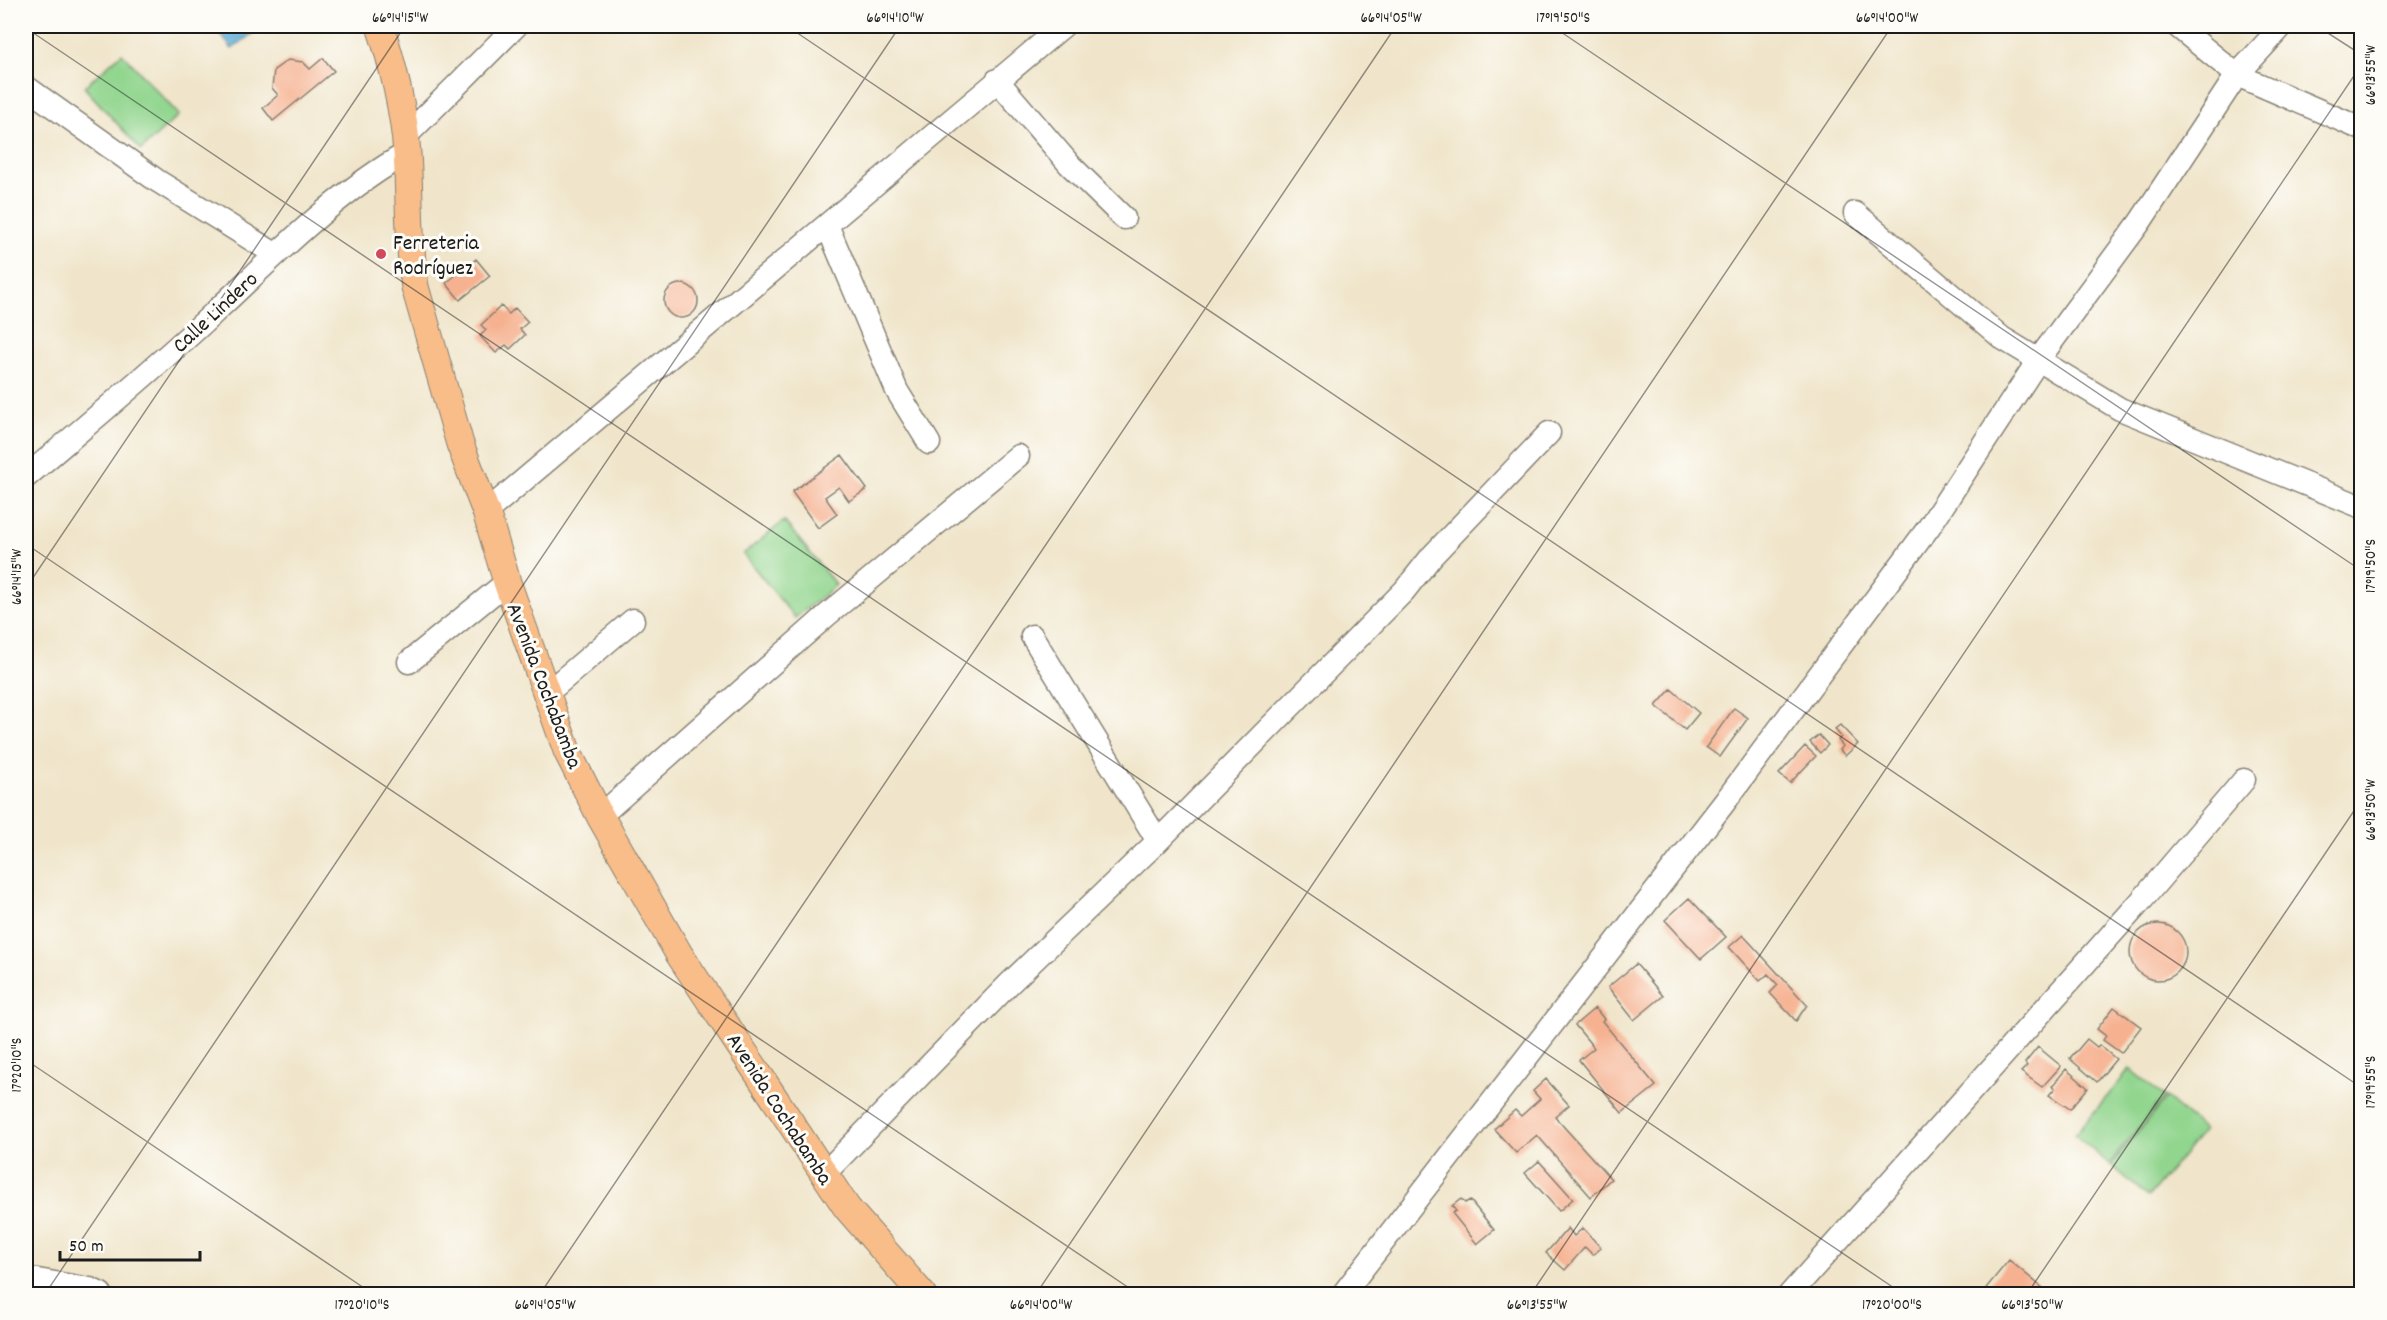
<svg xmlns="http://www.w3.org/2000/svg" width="2387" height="1320" viewBox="0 0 2387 1320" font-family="Dekko,sans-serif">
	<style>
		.green { fill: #91d58e; stroke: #567855; stroke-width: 1.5 }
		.water { fill: #5cabd6; stroke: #3c6479; stroke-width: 1.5 }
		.building { fill: #f6b190 }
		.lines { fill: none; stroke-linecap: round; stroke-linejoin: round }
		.minor-casing { stroke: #868073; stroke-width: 25 }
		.major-casing { stroke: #868073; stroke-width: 29 }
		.minor { stroke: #fff; stroke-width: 22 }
		.major { stroke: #f8bd89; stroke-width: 27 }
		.ticks { fill: none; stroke: #1c1c1c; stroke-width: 1.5; stroke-opacity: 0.45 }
		.poi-dot { fill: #d1495b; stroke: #fdfcf7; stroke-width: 2 }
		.labels { text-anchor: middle; stroke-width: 6; stroke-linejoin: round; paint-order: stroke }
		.poi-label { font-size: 22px; fill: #1c1c1c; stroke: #fdfcf7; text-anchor: start }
		.street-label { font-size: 22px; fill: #1c1c1c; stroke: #fdfcf7 }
		.neatline { fill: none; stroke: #1c1c1c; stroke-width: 2 }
		.ticks-label { font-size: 15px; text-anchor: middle; fill: #1c1c1c }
	</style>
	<rect width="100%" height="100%" fill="#fdfcf7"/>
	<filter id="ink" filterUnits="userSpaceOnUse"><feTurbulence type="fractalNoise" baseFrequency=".0167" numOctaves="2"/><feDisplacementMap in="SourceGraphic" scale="12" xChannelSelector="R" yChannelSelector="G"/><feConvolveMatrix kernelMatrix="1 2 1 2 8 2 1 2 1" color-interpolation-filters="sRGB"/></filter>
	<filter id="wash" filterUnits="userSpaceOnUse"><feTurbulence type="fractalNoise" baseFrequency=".008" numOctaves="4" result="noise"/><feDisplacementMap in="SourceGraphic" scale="24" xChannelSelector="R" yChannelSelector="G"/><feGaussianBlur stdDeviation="1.35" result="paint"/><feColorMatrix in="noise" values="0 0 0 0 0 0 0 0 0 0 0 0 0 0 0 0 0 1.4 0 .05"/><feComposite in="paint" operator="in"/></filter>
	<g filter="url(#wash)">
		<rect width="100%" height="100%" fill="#f0e5ca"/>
		<path class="green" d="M122 53 179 115 141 150 84 87Z
			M784 521 836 585 795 618 743 554Z
			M2130 1069 2164 1097 2109 1164 2075 1135Z
			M2166 1098 2204 1130 2148 1197 2111 1165Z"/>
		<path class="water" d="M224 26H262L232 49 217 30Z"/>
		<g id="blocks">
			<path class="building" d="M323 58 334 71 273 121 263 108 278 95 272 88 274 70 288 60 303 62 310 69Z
				M476 259 490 276 460 300 446 283Z
				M664 301a17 17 0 1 1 34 0a17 17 0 1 1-34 0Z
				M501 306 509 314 515 308 528 322 520 329 525 335 510 349 506 345 496 353 480 336 486 330 481 325Z
				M842 455 867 489 849 501 839 487 825 497 837 514 818 528 792 492Z
				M1671 689 1699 713 1685 730 1656 706Z
				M1734 708 1748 718 1720 757 1706 747Z
				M1840 725 1858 744 1845 756 1840 750 1843 746 1838 740 1841 737 1835 729Z
				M1819 735 1828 745 1820 753 1810 742Z
				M1805 746 1816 756 1790 783 1779 774Z
				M1689 898 1726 937 1701 959 1665 920Z
				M2130 952a28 28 0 1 1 56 0a28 28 0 1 1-56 0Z
				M1743 935 1807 1005 1796 1021 1770 993 1778 985 1768 974 1760 981 1729 947Z
				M1636 964 1663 996 1634 1020 1608 987Z
				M2114 1007 2141 1027 2121 1053 2103 1040 2106 1036 2097 1029Z
				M1595 1008 1604 1019 1602 1021 1656 1086 1622 1113 1579 1060 1594 1048 1575 1025Z
				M2087 1039 2097 1047 2099 1045 2116 1059 2097 1082 2070 1059Z
				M2038 1047 2061 1066 2042 1087 2021 1072 2027 1066 2025 1063Z
				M2066 1069 2088 1088 2070 1109 2049 1095 2055 1088 2052 1086Z
				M1546 1079 1569 1105 1555 1117 1611 1179 1591 1197 1537 1135 1516 1153 1494 1129 1515 1110 1521 1116 1540 1099 1533 1091Z
				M1539 1161 1573 1199 1559 1211 1525 1173Z
				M1461 1199 1465 1203 1470 1200 1494 1230 1477 1244 1452 1213 1456 1211 1452 1206Z
				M1568 1228 1574 1236 1583 1228 1601 1248 1593 1255 1585 1247 1565 1270 1546 1253Z
				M2009 1260 2050 1294H1994L1986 1288Z"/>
		</g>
	</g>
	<g filter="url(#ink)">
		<use href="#blocks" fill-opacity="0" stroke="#868073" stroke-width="1.5"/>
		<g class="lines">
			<defs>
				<path id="minor" d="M2177 26 2237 75 2362 129
					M997 80 1070 165 1124 218
					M26 87 156 180 275 254
					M405 137 516 26
					M1855 213 2002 338 2120 409 2362 507
					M827 225 897 391 929 443
					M26 477C90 422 156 368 218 309 277 254 336 193 407 153
					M486 512 1063 26
					M1032 636 1158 841
					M409 662 507 582
					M547 693 633 620
					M600 816 826 616 1018 456
					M824 1174 1009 984 1158 841 1404 591 1432 556 1549 433
					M26 1278 90 1289 101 1294
					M1343 1294 1724 803 1929 527 2039 359 2140 222 2237 75 2282 26
					M1790 1294 2141 901 2244 780"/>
				<path id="major" d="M380 26C393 64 404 112 407 153 410 197 408 243 415 287L460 444 486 512 507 582 567 751 600 816 679 954 847 1208 922 1294"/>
			</defs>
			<use href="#minor" class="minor-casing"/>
			<use href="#major" class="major-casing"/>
			<use href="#minor" class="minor"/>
			<use href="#major" class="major"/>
		</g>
	</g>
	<path class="ticks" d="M787 26 2362 1088M1552 26 2362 571M2317 26 2362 55M26 28 1903 1294M26 544 1138 1294M26 588 405 26M26 1060 373 1294M45 1294 900 26M540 1294 1396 26M1036 1294 1892 26M1531 1294 2362 64M2027 1294 2362 799"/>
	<circle class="poi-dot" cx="381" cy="254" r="6"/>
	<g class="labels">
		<g class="poi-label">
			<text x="393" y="249">Ferreteria<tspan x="393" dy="25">Rodríguez</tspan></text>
		</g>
		<g class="street-label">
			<text transform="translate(214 311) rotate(-43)" y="8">Calle Lindero</text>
			<text transform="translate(546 685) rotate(69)" y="8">Avenida Cochabamba</text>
			<text transform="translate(781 1108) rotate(57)" y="8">Avenida Cochabamba</text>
		</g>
	</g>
	<rect width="2387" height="1320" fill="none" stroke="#fdfcf7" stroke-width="66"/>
	<path d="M60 1251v9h140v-9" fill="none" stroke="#1c1c1c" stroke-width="3"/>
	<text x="69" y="1251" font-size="18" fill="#1c1c1c" stroke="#fdfcf7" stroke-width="4.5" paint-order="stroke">50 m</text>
	<rect x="33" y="33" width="2321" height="1254" class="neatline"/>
	<g class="ticks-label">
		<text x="400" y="22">66°14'15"W</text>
		<text x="895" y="22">66°14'10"W</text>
		<text x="1391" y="22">66°14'05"W</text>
		<text x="1563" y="22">17°19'50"S</text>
		<text x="1887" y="22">66°14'00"W</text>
		<text transform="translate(2370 75) rotate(-90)" y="5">66°13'55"W</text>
		<text transform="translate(2370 566) rotate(-90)" y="5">17°19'50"S</text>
		<text transform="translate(16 577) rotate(-90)" y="5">66°14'15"W</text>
		<text transform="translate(2370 810) rotate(-90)" y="5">66°13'50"W</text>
		<text transform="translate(16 1065) rotate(-90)" y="5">17°20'10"S</text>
		<text transform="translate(2370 1082) rotate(-90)" y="5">17°19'55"S</text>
		<text x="362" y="1309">17°20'10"S</text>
		<text x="545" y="1309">66°14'05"W</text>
		<text x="1041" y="1309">66°14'00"W</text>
		<text x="1537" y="1309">66°13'55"W</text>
		<text x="1892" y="1309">17°20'00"S</text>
		<text x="2032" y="1309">66°13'50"W</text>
	</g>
</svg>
